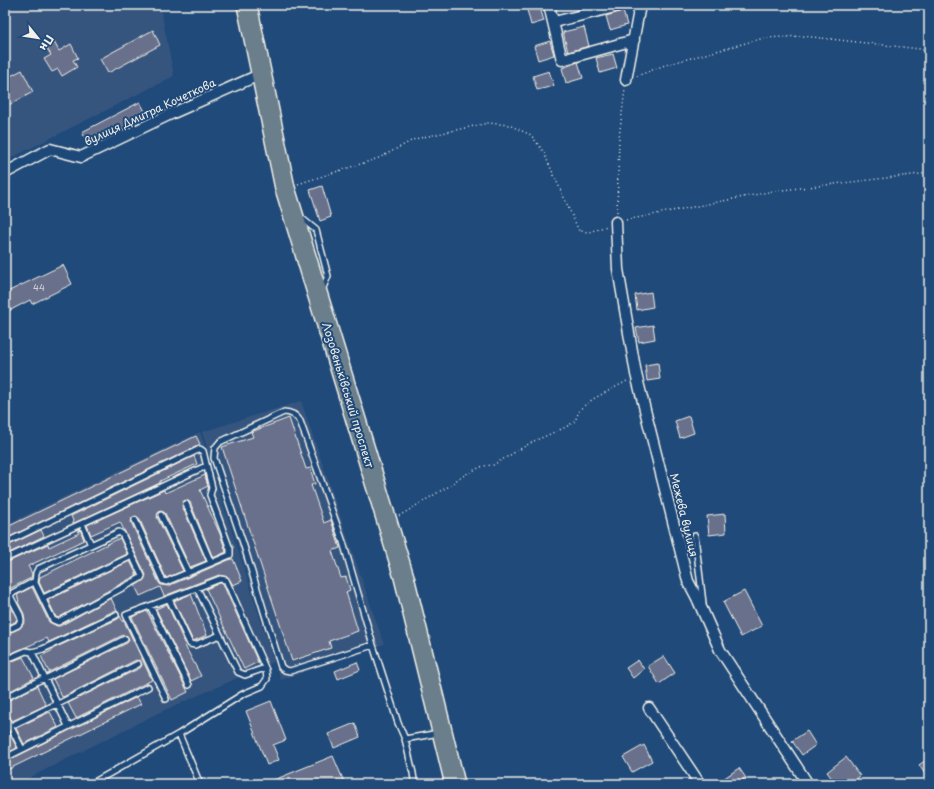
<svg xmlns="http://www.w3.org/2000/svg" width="934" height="789" viewBox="0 0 934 789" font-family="'Playpen Sans',sans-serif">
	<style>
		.built { fill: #35557f }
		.building { fill: #68708b; stroke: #f4f1e8 }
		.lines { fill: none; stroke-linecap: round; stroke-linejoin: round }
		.lane-casing { stroke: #f4f1e8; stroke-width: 8 }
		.street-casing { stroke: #f4f1e8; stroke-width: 13 }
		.highway-casing { stroke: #f4f1e8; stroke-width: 22 }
		.path { stroke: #f4f1e8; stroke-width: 1.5; stroke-dasharray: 1 3; stroke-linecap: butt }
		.lane { stroke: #1f4a7a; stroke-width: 5 }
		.street { stroke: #1f4a7a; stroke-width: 10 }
		.highway { stroke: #6b7e8b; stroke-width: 19 }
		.labels { text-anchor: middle; stroke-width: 4; stroke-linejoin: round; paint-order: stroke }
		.number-label { font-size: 9px; fill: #d1d1d1 }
		.street-label { font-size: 11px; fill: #f4f1e8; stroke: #1f4a7a }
	</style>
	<rect width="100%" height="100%" fill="#1f4a7a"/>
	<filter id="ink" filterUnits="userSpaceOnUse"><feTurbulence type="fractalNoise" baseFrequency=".025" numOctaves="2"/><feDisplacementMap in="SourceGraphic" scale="8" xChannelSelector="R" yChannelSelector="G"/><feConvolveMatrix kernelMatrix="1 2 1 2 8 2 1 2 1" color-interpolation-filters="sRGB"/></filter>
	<g filter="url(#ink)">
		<path class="built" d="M5 5H160L174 76 5 161Z
			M301 401 384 644 281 680 202 432Z
			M200 432 274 662 156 714 17 784H5V525Z"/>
		<path class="building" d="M531 5H543L544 10 541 11 544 21 531 25 526 6Z
			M623 11 627 25 610 30 606 16Z
			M584 27 589 46 568 52 563 32Z
			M153 30 160 45 108 73 100 59Z
			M550 41 554 55 538 60 534 46Z
			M54 42 59 51 71 44 78 58 73 60 77 67 62 76 58 69 52 72 44 59 51 55 46 47Z
			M613 54 617 68 600 73 596 58Z
			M578 62 583 78 566 83 562 68Z
			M22 70 33 92 5 107V79Z
			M549 71 554 86 537 90 533 76Z
			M140 102 148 117 89 146 82 132Z
			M322 186 331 217 320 221 310 190Z
			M63 265 72 284 32 304 30 300 5 313V293Z
			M651 292 653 307 637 310 635 295Z
			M653 325 655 339 639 342 636 328Z
			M658 363 660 379 647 381 645 365Z
			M689 416 694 433 680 438 675 421Z
			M289 418 306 469 310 468 315 484 311 485 324 523 331 520 340 548 332 551 341 578 346 577 350 590 346 592 358 631 329 641 331 648 292 661 222 447 253 437 251 432Z
			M196 436 200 444 191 449 5 539V528Z
			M194 456 197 464 160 481V483L74 523 71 516Z
			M205 475 208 486 200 490 220 534 226 552 213 558 190 502 185 500 183 502 182 506 206 561 190 567 165 513 160 511 158 513 157 517 183 571 166 578 139 518 136 516 133 517 131 522 159 583 161 585 168 586 231 559H233L242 581 233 585 228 577 219 575 164 596 160 587 140 596 135 586 144 580 146 575 120 522 91 535 87 525 164 490 165 493Z
			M725 514 726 533 709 535 707 516Z
			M80 529 84 540 28 566 32 574 31 578 5 591V563L48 544 49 547 79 533 78 530Z
			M41 530 44 536 5 555V547Z
			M120 538 127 554 44 593 39 582 40 577Z
			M130 561 137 575 58 618 56 617 48 600Z
			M220 583 223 584 258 662 244 669 206 589Z
			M32 587 49 622 57 626H60L111 598 117 611H114L49 642 47 638 5 656V635L20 628 25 622 24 614 18 602 19 601 17 595Z
			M744 591 762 626 741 637 723 602Z
			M191 594 207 635 193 641 174 601Z
			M167 604 185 644H184L201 676 191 681 156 609Z
			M10 605 17 619 15 622 5 627V608Z
			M147 611 188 692 172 700 132 617Z
			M120 616 123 622 124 621 152 680 76 718 68 703 140 668 142 665 141 662 136 660 65 696 62 697 53 679 127 643 129 640 128 637 123 635 49 672 41 656 53 650 52 649 118 619Z
			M664 656 675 673 659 684 648 666Z
			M23 657 34 678 5 694V664Z
			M638 660 644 669 633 678 626 668Z
			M357 662 360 670 338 679 335 671Z
			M37 686 46 705 12 721 5 707V702Z
			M137 697 141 704 5 771V762Z
			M271 701 286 740 273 745 279 760 267 765 246 711Z
			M50 712 58 727 24 744 16 728Z
			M355 723 360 737 334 748 328 734Z
			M807 731 816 745 802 755 792 741Z
			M9 732 17 748 5 754V733Z
			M644 745 652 761 632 772 623 757Z
			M333 756 345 784H264Z
			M846 757 860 776 850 784H836L827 772Z
			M929 758V780L919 765Z
			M739 768 746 778 742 780 745 784H727L723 779Z"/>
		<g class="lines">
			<defs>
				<path id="lane" d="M300 217 316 230 328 276 322 290
					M186 504 211 563
					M161 515 188 572
					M82 524 91 545
					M119 532 122 534 142 576 141 578 58 622 53 620 35 583 36 573 38 569Z
					M695 536 703 603
					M5 543 200 449 203 451 212 488 210 495 230 549V555L166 582 163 581 135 520
					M5 559 206 466
					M197 588 238 672 245 675 265 668
					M5 597 35 581
					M43 598 132 556
					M169 599 190 644 195 645 220 635
					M150 606 189 685
					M5 631 18 625 21 620 20 615 9 594
					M373 645 290 671 285 670 281 667 243 543 214 458 215 448 220 442 284 412C291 412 296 415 300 421L343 542 373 645 398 723 405 739 413 773 414 780 413 784
					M32 652 68 726
					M5 660 26 651 32 652 43 649 116 615
					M5 698 40 680 45 679 125 639
					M5 716 22 749
					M5 729 50 707 58 704 138 664
					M179 734 200 784
					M405 739 439 733
					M5 758 148 687
					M91 784 179 734 243 694 262 686 267 679 266 670 226 580 220 579 126 615 166 699"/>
				<path id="street" d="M549 5 562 60 634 40
					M554 22 615 7
					M626 80 640 5
					M5 173 50 149 81 157 173 113 261 74
					M616 222 618 269 636 374 688 581 697 598 720 650 808 784
					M649 708 700 784"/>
				<path id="highway" d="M247 5 285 188 404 577 455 784"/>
			</defs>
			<use href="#lane" class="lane-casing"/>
			<use href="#street" class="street-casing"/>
			<use href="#highway" class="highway-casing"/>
			<path class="path" d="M637 76 665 65 764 38 803 36 920 49 929 52
				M298 184 379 158 415 139 488 123 509 125 531 135 543 151 579 231 589 232 607 226
				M617 212 619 138 625 89
				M626 220 774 191 929 173
				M399 516 442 490 452 485 455 481 468 473 483 466 493 465 534 441 566 427 575 421 580 409 593 399 629 380"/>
			<use href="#lane" class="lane"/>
			<use href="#street" class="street"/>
			<use href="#highway" class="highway"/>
		</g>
	</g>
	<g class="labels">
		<g class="number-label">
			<text x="39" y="291">44</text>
		</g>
		<g class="street-label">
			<text transform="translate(150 112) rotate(-25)" y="4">вулиця Дмитра Кочеткова</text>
			<text transform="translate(348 395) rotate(73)" y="4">Лозовеньківський проспект</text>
			<text transform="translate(684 515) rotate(76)" y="4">Межева вулиця</text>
		</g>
	</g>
	<rect width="934" height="789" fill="none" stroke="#1f4a7a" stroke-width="20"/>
	<rect x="10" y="10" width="914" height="769" fill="none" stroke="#f4f1e8" stroke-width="1.5" filter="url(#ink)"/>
	<g transform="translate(38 38) rotate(120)" stroke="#1f4a7a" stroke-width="3" paint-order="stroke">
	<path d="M0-3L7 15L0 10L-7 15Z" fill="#f4f1e8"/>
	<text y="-6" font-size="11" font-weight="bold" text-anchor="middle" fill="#f4f1e8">Пн</text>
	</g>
</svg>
